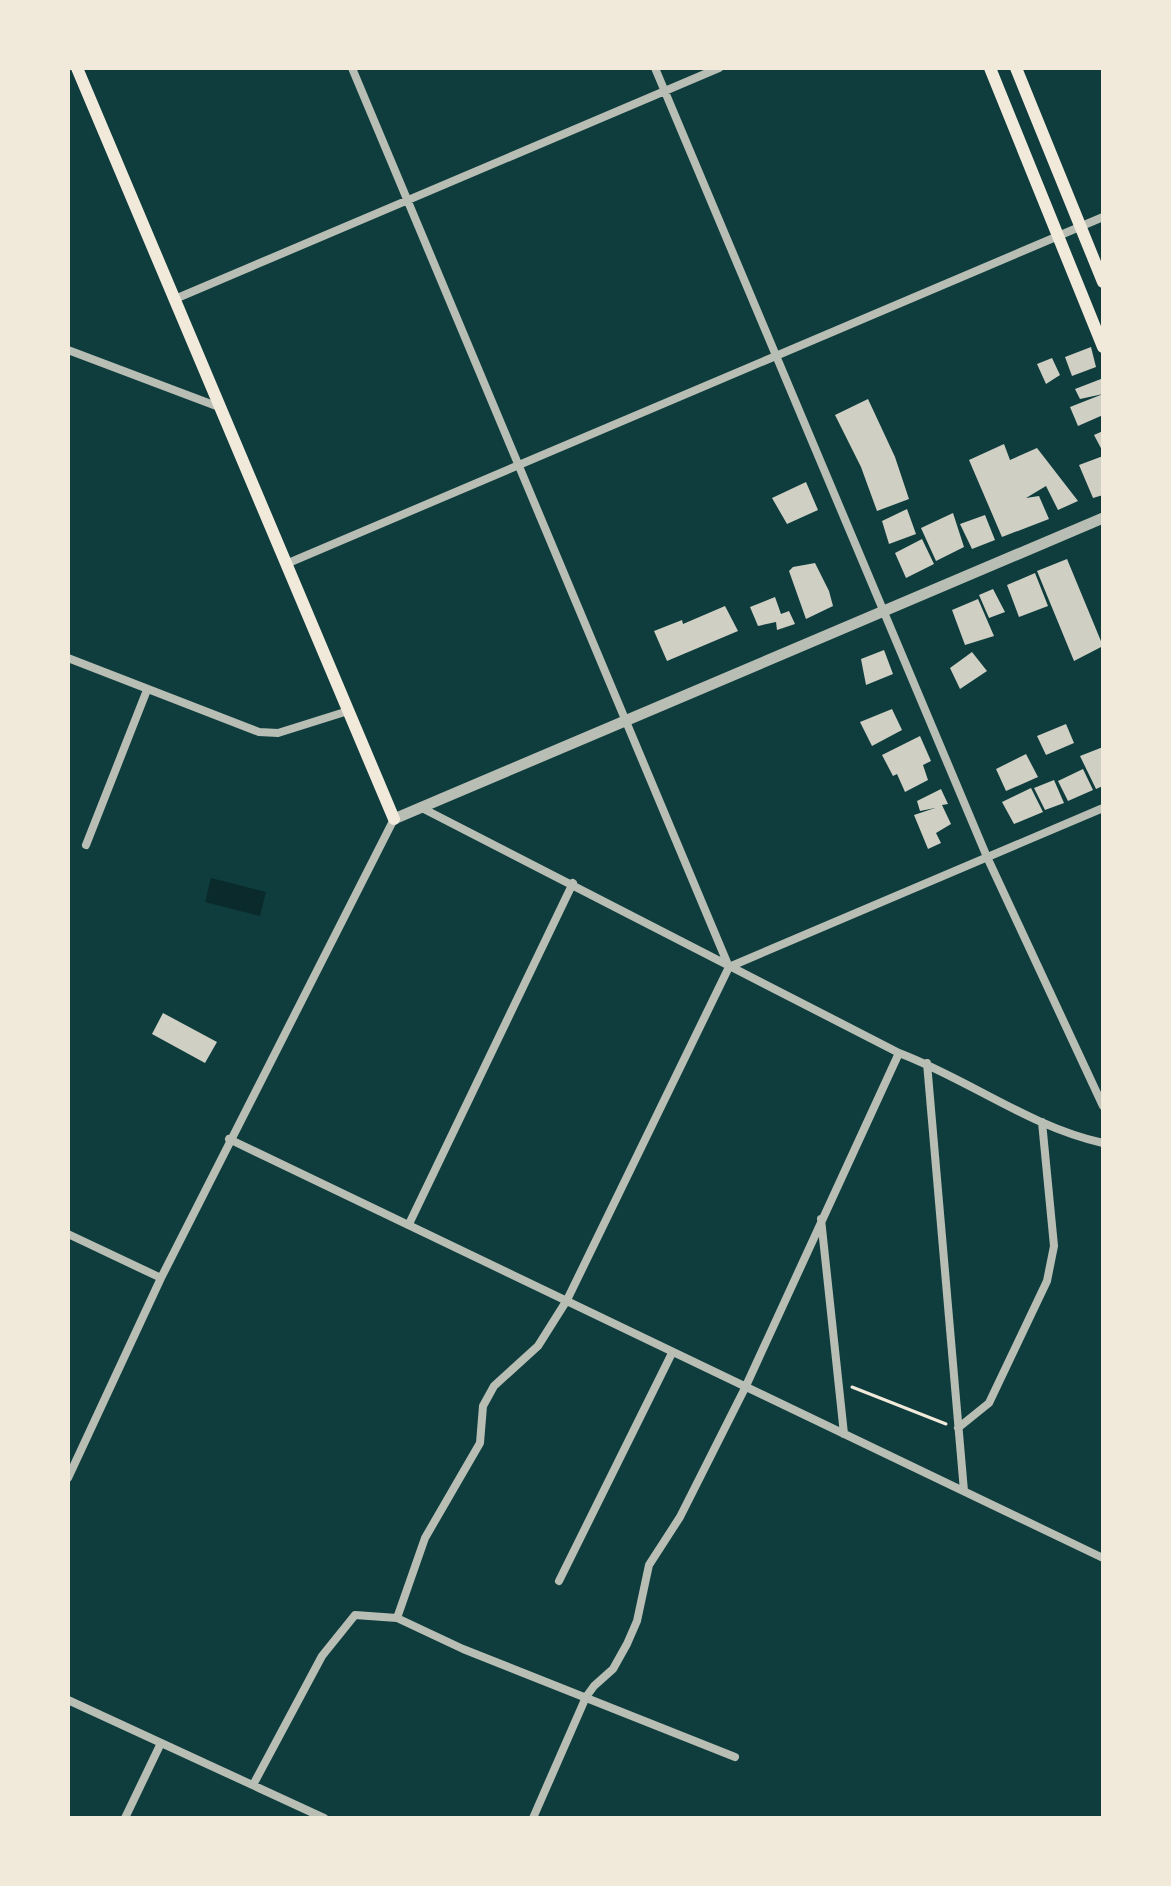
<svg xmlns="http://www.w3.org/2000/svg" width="1171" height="1886" viewBox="0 0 1171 1886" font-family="'Source Serif 4',serif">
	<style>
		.water { fill: #0a2a2b }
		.building { fill: #cfcfc3 }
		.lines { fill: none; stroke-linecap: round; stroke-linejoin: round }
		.path { stroke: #f1e9da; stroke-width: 3 }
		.minor { stroke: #b8beb3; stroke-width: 8 }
		.tertiary { stroke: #b8beb3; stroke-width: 11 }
		.secondary { stroke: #f1e9da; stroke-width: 12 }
	</style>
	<rect width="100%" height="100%" fill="#0f3d3e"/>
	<path class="water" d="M211 878 266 892 260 916 205 902Z"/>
	<path class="building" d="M1091 347 1096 367 1072 376 1065 357Z
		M1052 358 1060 375 1046 384 1037 364Z
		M1101 379 1103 394 1080 399 1075 389Z
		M1103 394V415L1078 426 1070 407Z
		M868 399 895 457 909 499 877 511 861 467 835 415Z
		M1103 431V452L1094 435Z
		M1004 444 1010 460 1037 448 1078 501 1058 510 1046 486 1026 498 1039 496 1049 519 1002 537 969 460Z
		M1103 456V495L1093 498 1079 465Z
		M806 482 818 510 787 524 772 498Z
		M907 509 916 534 889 544 882 521Z
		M953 513 964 547 936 561 921 528Z
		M985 515 995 540 972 549 960 524Z
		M922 539 934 564 906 578 895 553Z
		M1067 559 1103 646 1074 661 1037 571Z
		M815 563 829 591 833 606 806 619 789 571 793 567Z
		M1035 573 1048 606 1019 617 1007 585Z
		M993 589 1005 612 989 618 979 595Z
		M775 597 781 614 789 611 795 624 777 630 776 622 758 626 750 607Z
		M978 599 994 636 965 645 952 610Z
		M725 606 738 631 667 661 654 631 682 620 683 624Z
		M884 650 893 674 866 685 861 659Z
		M972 652 987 671 960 689 950 668Z
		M892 709 902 730 872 746 860 722Z
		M1066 724 1074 743 1046 755 1037 736Z
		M920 736 931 761 923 765 928 780 905 792 897 774 893 776 882 755Z
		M1103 747V786L1096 789 1080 756Z
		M1026 754 1038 777 1006 791 996 769Z
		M1083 769 1093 790 1068 801 1058 781Z
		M1054 780 1064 803 1045 810 1034 788Z
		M1031 788 1043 812 1014 824 1002 802Z
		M941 789 948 804 942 805 951 824 936 833 941 843 928 849 914 815 935 808 920 811 917 801Z
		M163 1013 217 1042 205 1063 152 1034Z"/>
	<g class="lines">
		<path class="path" d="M852 1387 946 1424"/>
		<path class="minor" d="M352 68 729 967
			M655 68 987 857 1103 1106
			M175 299 719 68
			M68 350 219 407
			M286 564 1103 217
			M68 658 259 732 278 733 348 711
			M420 807 899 1053C968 1079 1030 1127 1103 1143
			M86 845 147 690
			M729 967 1103 808
			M927 1063 964 1491
			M229 1139 1103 1558
			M821 1219 844 1434
			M409 1224 573 883
			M68 1234 161 1278
			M958 1428 989 1403 1047 1281 1054 1246 1042 1122
			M68 1478 161 1278 394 819
			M559 1581 672 1353
			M397 1618 425 1538 480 1443 483 1406 494 1386 538 1346 567 1300 729 967
			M68 1700 324 1818
			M253 1785 322 1656 355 1615 397 1618 463 1649 735 1757
			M125 1818 161 1743
			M533 1818 586 1697 594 1686 613 1669 627 1644 637 1621 649 1565 680 1517 745 1388 899 1053"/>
		<path class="tertiary" d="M394 819 1103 518"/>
		<path class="secondary" d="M77 68 394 819
			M990 68 1103 347
			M1016 68 1103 282"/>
	</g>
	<rect width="1171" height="1886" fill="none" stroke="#f1e9da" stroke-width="140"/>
</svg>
